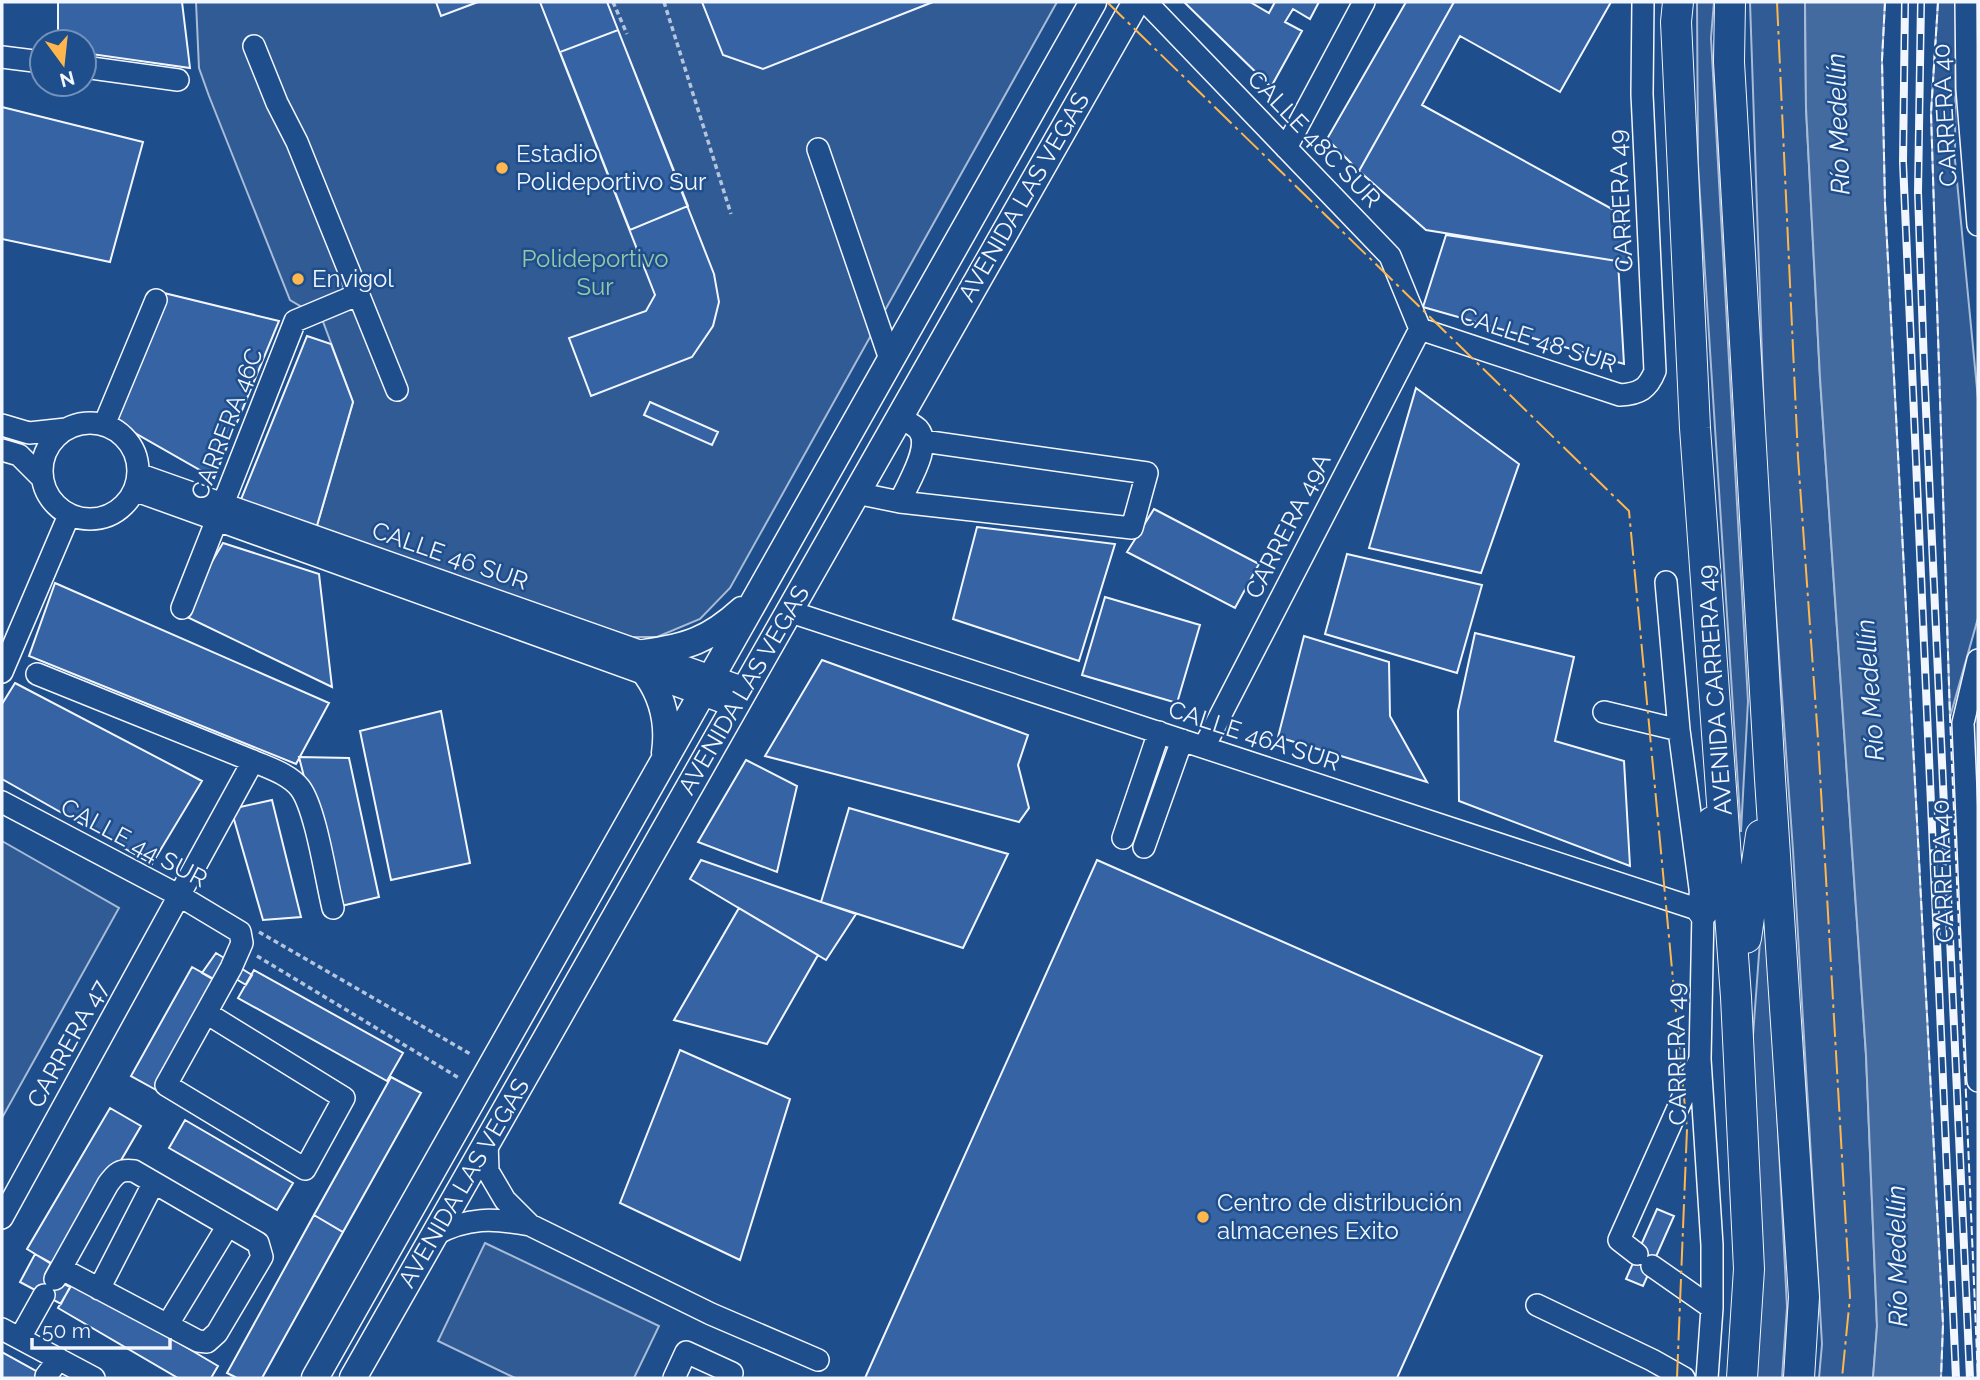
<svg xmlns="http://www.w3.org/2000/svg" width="1980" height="1380" viewBox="0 0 1980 1380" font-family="Raleway,sans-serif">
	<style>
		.built { fill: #305b95; stroke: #a8bbd7; stroke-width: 2 }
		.water { fill: #446ba0; stroke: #a8bbd7; stroke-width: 2 }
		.building { fill: #3563a3; stroke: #f2f6ff; stroke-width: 2 }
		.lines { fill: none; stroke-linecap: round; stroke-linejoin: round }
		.minor-casing { stroke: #f2f6ff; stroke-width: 24 }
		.major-casing { stroke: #f2f6ff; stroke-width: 29 }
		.highway-casing { stroke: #f2f6ff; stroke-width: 32 }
		.path { stroke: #b3c4dc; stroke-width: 3.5; stroke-dasharray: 5 3.5; stroke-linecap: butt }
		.minor { stroke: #1f4e8c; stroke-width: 21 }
		.major { stroke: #1f4e8c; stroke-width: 26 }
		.highway { stroke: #1f4e8c; stroke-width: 30 }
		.rail-casing { stroke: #f2f6ff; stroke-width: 8 }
		.rail { stroke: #1f4e8c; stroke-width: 5; stroke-dasharray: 16; stroke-linecap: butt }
		.fence { stroke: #f2f6ff; stroke-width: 2; stroke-dasharray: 9 3.5; stroke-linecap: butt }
		.power { stroke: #ffb74d; stroke-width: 2; stroke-dasharray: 24 5 3.5 5; stroke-linecap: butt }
		.poi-dot { fill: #ffb74d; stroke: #1f4e8c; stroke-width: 2.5 }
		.labels { text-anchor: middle; stroke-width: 5; stroke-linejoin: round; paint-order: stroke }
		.street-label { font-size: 24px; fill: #f2f6ff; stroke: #1f4e8c }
		.poi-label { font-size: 24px; fill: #f2f6ff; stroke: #1f4e8c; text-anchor: start }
		.park-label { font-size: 24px; fill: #97c8a6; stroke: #1f4e8c }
		.water-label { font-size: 26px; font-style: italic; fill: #f2f6ff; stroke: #1f4e8c }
	</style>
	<rect width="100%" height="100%" fill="#1f4e8c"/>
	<path class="built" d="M196 2H1057L730 588 700 619 657 637H631L316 529 353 402 322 319 290 300 209 96 199 68Z
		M1697 2H1714L1711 38 1748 701 1741 832 1698 164Z
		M1750 2H1805L1806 108 1820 378 1866 1055 1877 1326 1873 1378H1819L1822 1344 1793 850 1766 474Z
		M1938 2H1956L1955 160 1978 399V618L1950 717 1931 113Z
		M2 841 119 908 2 1118Z
		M1765 873 1787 1307 1782 1378H1756L1752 1049Z
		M485 1243 659 1326 634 1378H515L438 1341Z"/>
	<path class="water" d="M1805 2H1885L1882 60 1885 203 1943 1324 1941 1378H1873L1877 1326 1866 1055 1820 378 1806 108Z"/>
	<path class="building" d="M58 2H182L190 68 84 53V42H58Z
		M436 2H478L441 16Z
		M540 2H607L714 274 719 302 713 326 692 357 591 396 569 338 646 311 655 295Z
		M702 2H933L763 69 723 55Z
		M1184 2H1250L1269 13 1275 2H1319L1310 19 1293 9 1285 22 1302 31 1271 87Z
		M1406 2H1454L1359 171 1327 139Z
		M1454 2H1611L1560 92 1460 36 1422 105 1623 215 1629 263 1426 230 1359 171Z
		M618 30 688 206 630 230 560 52Z
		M2 107 143 142 110 262 2 239Z
		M1446 235 1618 261 1624 364 1423 307Z
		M164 293 279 321 214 478 114 421Z
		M307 336 331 344 353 402 316 529 240 502Z
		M1416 388 1519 464 1481 573 1369 548Z
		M650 402 718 432 712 445 644 415Z
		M1154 509 1259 564 1235 608 1127 552Z
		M977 527 1115 544 1079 661 953 619Z
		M223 543 319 574 332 687 181 614Z
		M1347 554 1482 585 1457 673 1325 634Z
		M55 583 329 703 296 764 29 656Z
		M1105 597 1200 625 1177 703 1082 675Z
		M1475 633 1574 657 1555 741 1624 761 1630 866 1459 801 1458 711Z
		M1304 636 1389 662 1390 716 1427 782 1278 737Z
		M822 660 1028 735 1018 765 1029 808 1019 822 765 756Z
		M15 683 202 781 152 864 2 779V704Z
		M441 711 470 863 391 880 360 731Z
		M299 757 349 758 379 897 337 907Z
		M746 760 797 786 777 872 698 842Z
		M272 800 301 917 263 920 231 809Z
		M849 808 1008 854 963 948 821 902Z
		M701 860 821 902 856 914 826 960 690 879Z
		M1097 860 1542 1056 1397 1378H865Z
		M739 908 818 955 767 1044 674 1020Z
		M216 953 252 975 246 985 221 970 214 980 202 973Z
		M192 967 219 982 158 1091 131 1076Z
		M254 970 403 1053 387 1081 238 998Z
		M680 1050 790 1099 740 1260 620 1203Z
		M391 1077 421 1093 343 1232 314 1215Z
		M110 1108 141 1126 58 1268 27 1249Z
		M185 1120 293 1183 277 1210 169 1148Z
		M1657 1209 1674 1216 1643 1286 1626 1279Z
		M314 1215 343 1232 262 1378H237L227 1373Z
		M35 1254 51 1263 45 1274 70 1287 61 1304 20 1282Z
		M74 1281 218 1366 211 1378H178L58 1308Z
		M2 1352 49 1378H2Z"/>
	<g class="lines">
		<defs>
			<path id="minor" d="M1146 2 1390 256 1420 329
				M1966 2 1967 89 1978 225
				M254 46 277 103 297 142 397 390
				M2 57 42 62
				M84 67 178 80
				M1286 148 1364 2
				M818 149 890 359
				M1420 329 1620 395C1639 394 1648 389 1655 371L1642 94 1643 2
				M899 417C905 421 913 424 918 429 933 446 907 484 900 502L1132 528 1147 473 923 441
				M42 471a48 48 0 1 1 96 0a48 48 0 1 1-96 0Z
				M2 425 29 433 66 429
				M104 425 156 300
				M2 450 19 455 42 478
				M138 474 744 688
				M134 490 734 706
				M856 493 900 502
				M1666 582 1679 730 1703 911 1700 1059 1712 1245V1308L1707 1378
				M182 608 295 321 357 295
				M788 611 1703 911
				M1978 660 1963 723 1978 1081
				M2 672 69 515
				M1604 712 1679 730
				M1204 747 1420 329
				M253 761C269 768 289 774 300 788 316 809 326 880 333 908
				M2 802 180 896 240 932 242 943 231 968 166 1085 305 1169 344 1098 208 1014
				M1123 838 1159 732
				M1144 847 1182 740
				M487 1142 488 1171 505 1200 530 1225
				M2 1218 253 761 37 674
				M434 1235C468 1217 493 1218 530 1225L711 1314 818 1360
				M1637 1254 1619 1240 1699 1061
				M1652 1266 1712 1308
				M55 1279 108 1184C116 1173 120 1169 134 1171L258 1243 262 1257 217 1333 207 1342 198 1341 62 1269
				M99 1289 153 1184
				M1537 1305 1652 1360 1684 1378
				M168 1324 227 1227
				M2 1329 94 1378
				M20 1338 44 1295
				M46 1376 59 1359
				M674 1378 686 1352 732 1373 730 1378"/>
			<path id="major" d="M644 653C687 647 709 640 742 610
				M647 675C664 699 669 725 665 753
				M315 1378 1093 2
				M353 1378 1136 2"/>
			<path id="highway" d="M1678 2 1676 22 1695 428 1736 997 1749 1269 1742 1378
				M1730 2 1729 62 1770 779 1804 1297 1799 1378
				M1703 911 1712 822
				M1746 938 1761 835"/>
		</defs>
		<use href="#minor" class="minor-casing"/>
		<use href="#major" class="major-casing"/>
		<use href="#highway" class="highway-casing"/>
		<path class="path" d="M613 2 627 34
			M664 2 731 214
			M259 932 472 1055
			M257 956 459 1078"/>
		<use href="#minor" class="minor"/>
		<use href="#major" class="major"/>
		<use href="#highway" class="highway"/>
		<defs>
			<path id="rail" d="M1905 2 1903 162 1956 1378
				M1921 2 1918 192 1924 366 1970 1378"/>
		</defs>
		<use href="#rail" class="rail-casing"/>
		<use href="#rail" class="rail"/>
		<path class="fence" d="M1885 2 1882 60 1885 203 1943 1324 1941 1378
			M1938 2 1931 113 1950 717 1978 1378"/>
		<path class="power" d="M1107 2 1629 511 1687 1129 1677 1378
			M1777 2 1798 457 1818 739 1850 1297 1842 1378"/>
	</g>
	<g class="poi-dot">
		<circle cx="502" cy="168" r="7"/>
		<circle cx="298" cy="279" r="7"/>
		<circle cx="1203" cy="1217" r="7"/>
	</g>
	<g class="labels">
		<g class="street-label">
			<text transform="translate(1945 115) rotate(-93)" y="8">CARRERA 40</text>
			<text transform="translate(1314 139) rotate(46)" y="8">CALLE 48C SUR</text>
			<text transform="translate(1024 197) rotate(-60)" y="8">AVENIDA LAS VEGAS</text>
			<text transform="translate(1621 201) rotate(-93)" y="8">CARRERA 49</text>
			<text transform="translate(1538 340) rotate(18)" y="8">CALLE 48 SUR</text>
			<text transform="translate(227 424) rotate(-69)" y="8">CARRERA 46C</text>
			<text transform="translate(1288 526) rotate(-63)" y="8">CARRERA 49A</text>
			<text transform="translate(450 556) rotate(19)" y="8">CALLE 46 SUR</text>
			<text transform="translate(744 690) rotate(-60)" y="8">AVENIDA LAS VEGAS</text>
			<text transform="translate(1715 690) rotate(-94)" y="8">AVENIDA CARRERA 49</text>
			<text transform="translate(1254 736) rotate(18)" y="8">CALLE 46A SUR</text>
			<text transform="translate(134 843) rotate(28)" y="8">CALLE 44 SUR</text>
			<text transform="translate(1943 871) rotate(-92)" y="8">CARRERA 40</text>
			<text transform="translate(68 1044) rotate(-61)" y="8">CARRERA 47</text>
			<text transform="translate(1677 1054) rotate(-91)" y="8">CARRERA 49</text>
			<text transform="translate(464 1183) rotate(-60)" y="8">AVENIDA LAS VEGAS</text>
		</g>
		<g class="poi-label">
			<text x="516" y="162">Estadio<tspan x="516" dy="28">Polideportivo Sur</tspan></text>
			<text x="312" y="287">Envigol</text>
			<text x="1217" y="1211">Centro de distribución<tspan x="1217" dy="28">almacenes Exito</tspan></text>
		</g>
		<g class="park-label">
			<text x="595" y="267">Polideportivo<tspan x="595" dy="28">Sur</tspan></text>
		</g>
		<g class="water-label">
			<text transform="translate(1838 124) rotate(-92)" y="9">Río Medellín</text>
			<text transform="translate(1870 690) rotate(-94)" y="9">Río Medellín</text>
			<text transform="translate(1897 1256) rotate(-91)" y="9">Río Medellín</text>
		</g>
	</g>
	<rect width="1980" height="1380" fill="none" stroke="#f2f6ff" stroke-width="7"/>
	<g transform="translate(63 63) rotate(165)"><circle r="33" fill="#1f4e8c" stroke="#7391ba" stroke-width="2"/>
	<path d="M0-5L12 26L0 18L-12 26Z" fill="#ffb74d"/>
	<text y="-10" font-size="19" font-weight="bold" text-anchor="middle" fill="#f2f6ff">N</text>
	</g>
	<path d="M32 1338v10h138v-10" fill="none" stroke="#f2f6ff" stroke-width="3.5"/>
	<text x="42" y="1338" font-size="21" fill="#f2f6ff" stroke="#1f4e8c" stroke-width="5" paint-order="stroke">50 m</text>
</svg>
